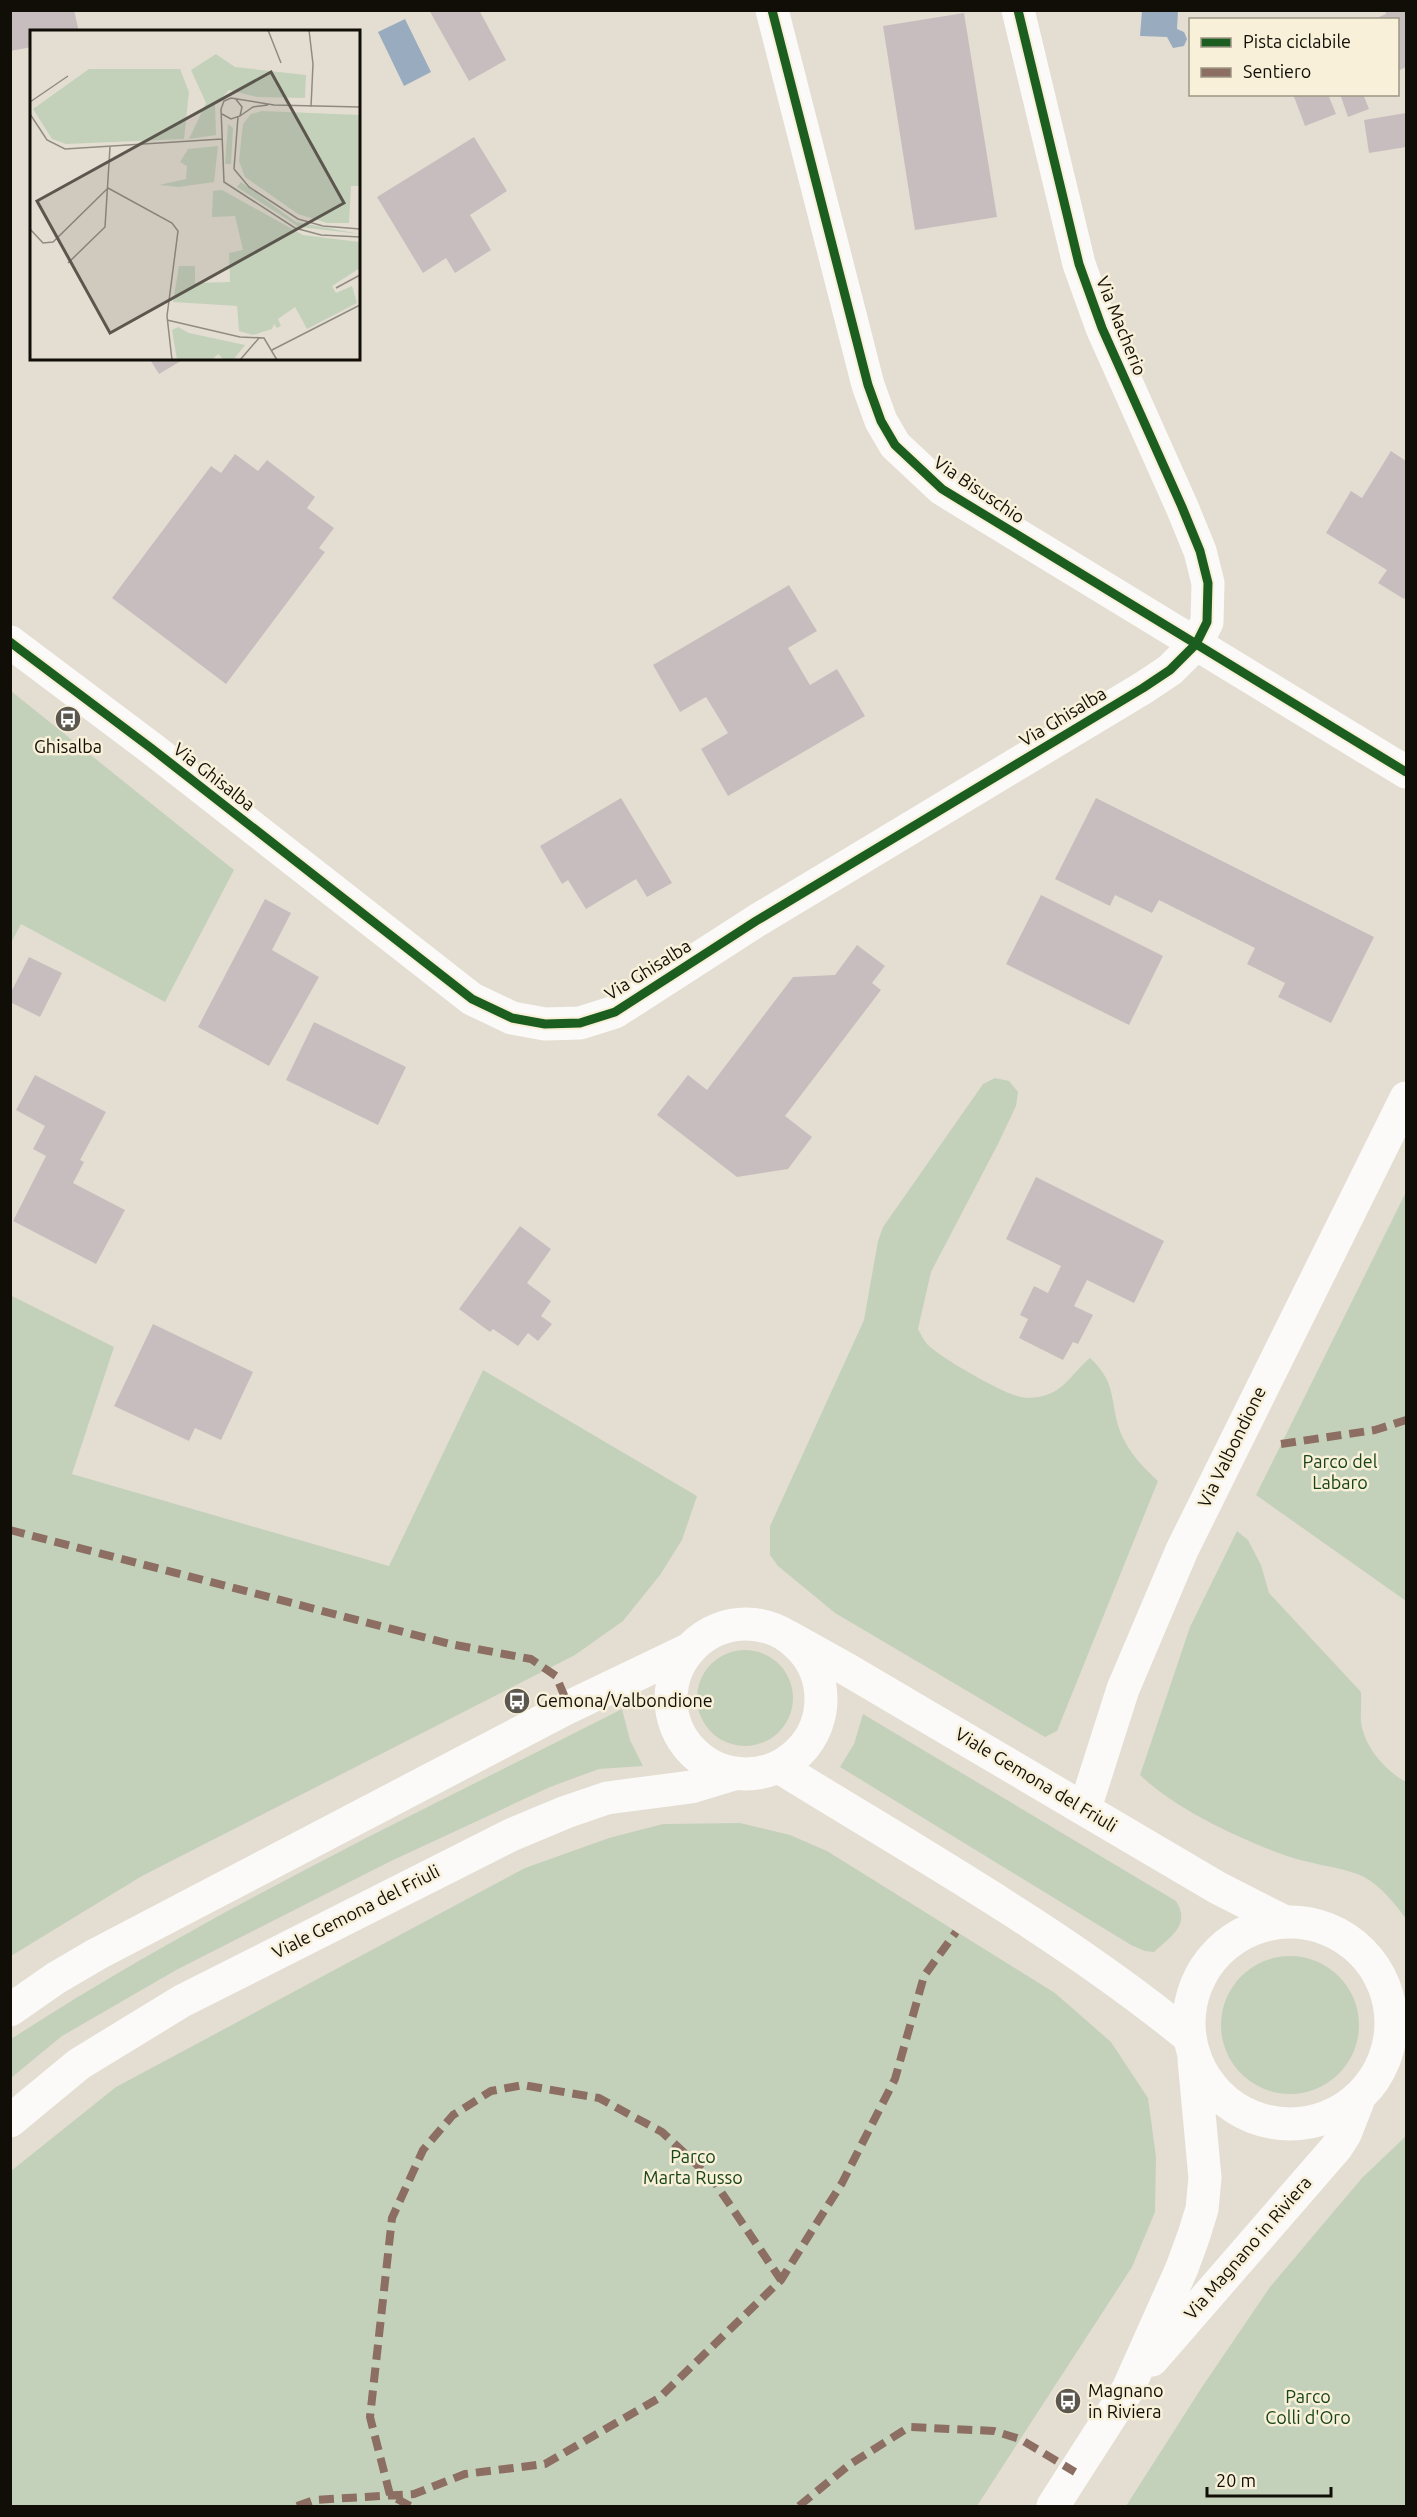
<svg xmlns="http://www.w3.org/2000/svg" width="1417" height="2517" viewBox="0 0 1417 2517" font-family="Ubuntu,sans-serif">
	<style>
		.green { fill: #c4d1ba }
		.water { fill: #99abbe }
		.building { fill: #c7bdbe }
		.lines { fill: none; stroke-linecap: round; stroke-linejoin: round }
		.minor { stroke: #fbfaf8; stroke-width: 33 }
		.quiet { stroke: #8d6e63; stroke-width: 8; stroke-dasharray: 15 8; stroke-linecap: butt }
		.cycleway-casing { stroke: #f8f0d8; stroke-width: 13 }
		.cycleway { stroke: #1b5e20; stroke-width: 9 }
		.labels { text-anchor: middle; stroke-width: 5; stroke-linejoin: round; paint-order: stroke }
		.street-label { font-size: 18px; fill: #110e07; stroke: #f8f0d8 }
		.poi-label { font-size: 18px; fill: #110e07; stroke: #f8f0d8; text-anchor: start }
		.park-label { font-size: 18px; fill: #174418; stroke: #f8f0d8 }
		.inset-road { fill: none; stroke: #908b81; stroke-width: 1.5 }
		.view { fill: #5b574e; fill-opacity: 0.15; stroke: #5b574e; stroke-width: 3 }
		.inset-edge { fill: none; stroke: #110e07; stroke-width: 3 }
	</style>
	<rect width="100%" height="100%" fill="#e4ded2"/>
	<path class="green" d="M11 691 234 870 165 1002 21 924 11 943Z
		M995 1078 1009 1081 1018 1092 1016 1106 998 1144 931 1272 918 1329C921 1334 924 1341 928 1345 943 1359 997 1390 1017 1396 1026 1399 1040 1398 1049 1394 1067 1387 1075 1370 1090 1358 1120 1385 1108 1406 1123 1438 1132 1456 1144 1468 1158 1481L1057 1731 1045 1737 835 1613 778 1566 770 1555V1526L864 1320 878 1241 883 1227 983 1084Z
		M1406 1192V1601L1256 1495Z
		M10 1295 114 1347 72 1474 389 1566 483 1370 697 1496 682 1540 660 1575 623 1621 575 1655 142 1876 11 1956Z
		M1237 1531 1248 1540 1261 1565 1269 1593 1361 1692C1362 1704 1359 1720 1363 1731 1369 1752 1388 1772 1406 1782V1919C1396 1905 1381 1886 1364 1877 1344 1867 1307 1864 1284 1855 1238 1838 1175 1809 1140 1775L1190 1627Z
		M697 1698a48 48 0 1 1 96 0a48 48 0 1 1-96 0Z
		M622 1709 630 1740 643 1766 599 1769 550 1787 389 1862 178 1969 62 2036 11 2078V2039C205 1913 416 1814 622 1709Z
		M863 1714 1176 1901C1191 1925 1171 1936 1154 1952L1145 1951 1131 1945 840 1767 854 1744Z
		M740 1823 790 1835 827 1851 1055 1993 1111 2042 1148 2098 1156 2157 1155 2212 1132 2267 977 2506H11V2171L116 2087 525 1868 609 1838 663 1824Z
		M1221 2025a69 69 0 1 1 138 0a69 69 0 1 1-138 0Z
		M1406 2136V2506H1126L1202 2387 1270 2287 1362 2178Z"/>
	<path class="water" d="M1142 11H1178L1177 29 1184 32 1187 39 1184 46 1173 48 1167 37 1140 36Z
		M405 19 431 72 404 86 378 32Z"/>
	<path class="building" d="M20 10H74L79 32H32V47L10 51V13Z
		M429 10H479L506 60 469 81Z
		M1385 10H1406V67L1398 71V20H1372L1386 14Z
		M964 13 997 217 915 230 883 26Z
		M1293 94H1328L1336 114 1305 126Z
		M1340 94H1363L1369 109 1348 117Z
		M1406 113V147L1369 153 1364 120Z
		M474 137 507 191 470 215 491 250 455 273 446 258 423 273 377 197Z
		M149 358H186L159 374Z
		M1391 451 1406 461V595L1404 599 1378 583 1387 570 1326 533 1351 491 1362 498Z
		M235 454 258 471 267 460 315 497 307 508 334 528 319 548 325 552 226 684 112 598 211 466 221 473Z
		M789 585 817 631 788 648 810 685 837 669 865 716 728 796 701 749 728 733 706 697 680 712 653 665Z
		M621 798 672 883 647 897 636 879 586 909 568 880 562 884 540 846Z
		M1096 798 1374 937 1331 1023 1278 997 1285 983 1247 964 1255 948 1159 900 1152 913 1115 895 1110 906 1055 879Z
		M1041 895 1163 956 1129 1025 1006 964Z
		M265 899 291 913 272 950 319 977 269 1066 198 1027Z
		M857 945 885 966 872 983 881 990 785 1116 812 1137 788 1169 737 1177 657 1115 688 1075 707 1090 793 977 835 975Z
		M29 957 62 973 40 1017 10 1002V994Z
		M314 1022 406 1067 378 1125 286 1080Z
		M35 1075 106 1112 80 1160 84 1162 73 1183 125 1210 96 1264 13 1221 46 1156 33 1149 45 1126 16 1110Z
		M1036 1177 1164 1241 1134 1303 1087 1280 1074 1306 1093 1315 1078 1344 1073 1342 1063 1360 1019 1338 1028 1319 1020 1315 1034 1286 1048 1293 1061 1266 1006 1239Z
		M520 1226 551 1249 527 1283 551 1301 541 1316 552 1324 538 1341 528 1333 518 1346 493 1329 490 1332 459 1309Z
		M153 1324 253 1372 221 1440 195 1428 189 1441 114 1406Z"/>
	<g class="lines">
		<path class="minor" d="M772 10 868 385 881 421 895 445 942 489 1406 772
			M10 642 151 748 472 999 512 1018 545 1024 580 1023 615 1012 756 921 1143 688 1170 670 1196 644 1207 622 1208 583 1200 551 1182 507 1102 328 1079 264 1018 10
			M671 1699a75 75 0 1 1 150 0a75 75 0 1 1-150 0Z
			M787 1636 848 1670 1218 1888 1285 1922
			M779 1767C918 1853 1063 1934 1189 2037
			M1085 1808 1123 1689 1182 1550 1406 1098
			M1189 2023a101 101 0 1 1 202 0a101 101 0 1 1-202 0Z
			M10 2010 56 1978 97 1954 569 1707 690 1649
			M10 2121 79 2064 182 2001 511 1835 566 1812 607 1798 691 1787 734 1774
			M1152 2360 1336 2148 1345 2134 1358 2101
			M1053 2506 1128 2389 1182 2268 1194 2235 1202 2209 1205 2178 1194 2059"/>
		<path class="quiet" d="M1281 1444 1375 1430 1406 1420
			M10 1530 450 1644 531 1659 556 1676 569 1707
			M297 2506 314 2500 414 2494 465 2474 545 2464 659 2398 781 2280 842 2183 895 2079 924 1976 956 1932
			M410 2506 390 2495 370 2417 392 2218 423 2150 453 2115 491 2091 523 2085 599 2098 662 2132 713 2180 781 2280
			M799 2506 849 2465 909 2427 994 2431 1020 2439 1075 2472"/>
		<defs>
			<path id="cycleway" d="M772 10 868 385 881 421 895 445 942 489 1406 772
				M10 642 151 748 472 999 512 1018 545 1024 580 1023 615 1012 756 921 1143 688 1170 670 1196 644 1207 622 1208 583 1200 551 1182 507 1102 328 1079 264 1018 10"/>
		</defs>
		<use href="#cycleway" class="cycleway-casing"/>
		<use href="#cycleway" class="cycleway"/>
	</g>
	<defs>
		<symbol id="bus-disc" viewBox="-11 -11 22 22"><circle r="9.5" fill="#5b574e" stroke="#f8f0d8"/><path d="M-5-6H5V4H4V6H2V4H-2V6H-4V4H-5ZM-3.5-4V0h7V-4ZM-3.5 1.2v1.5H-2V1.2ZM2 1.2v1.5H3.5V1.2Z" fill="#fff"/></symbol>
	</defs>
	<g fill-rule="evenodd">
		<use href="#bus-disc" x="53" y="704" width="30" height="30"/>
		<use href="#bus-disc" x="502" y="1686" width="30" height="30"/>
		<use href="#bus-disc" x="1053" y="2386" width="30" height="30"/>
	</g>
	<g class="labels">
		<g class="street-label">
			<text transform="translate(1121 326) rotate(68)" y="6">Via Macherio</text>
			<text transform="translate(979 490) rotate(34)" y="6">Via Bisuschio</text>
			<text transform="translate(1063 717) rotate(-31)" y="6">Via Ghisalba</text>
			<text transform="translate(214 777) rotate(38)" y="6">Via Ghisalba</text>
			<text transform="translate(648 970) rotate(-32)" y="6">Via Ghisalba</text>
			<text transform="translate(1232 1447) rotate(-64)" y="6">Via Valbondione</text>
			<text transform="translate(1036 1780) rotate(31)" y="6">Viale Gemona del Friuli</text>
			<text transform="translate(356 1912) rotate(-27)" y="6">Viale Gemona del Friuli</text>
			<text transform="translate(1248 2248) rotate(-49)" y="6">Via Magnano in Riviera</text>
		</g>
		<g class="poi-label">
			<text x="68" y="753" text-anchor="middle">Ghisalba</text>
			<text x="536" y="1707">Gemona/Valbondione</text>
			<text x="1088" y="2397">Magnano<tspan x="1088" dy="21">in Riviera</tspan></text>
		</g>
		<g class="park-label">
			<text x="1340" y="1468">Parco del<tspan x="1340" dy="21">Labaro</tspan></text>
			<text x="693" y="2163">Parco<tspan x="693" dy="21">Marta Russo</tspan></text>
			<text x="1308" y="2403">Parco<tspan x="1308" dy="21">Colli d'Oro</tspan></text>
		</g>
	</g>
	<g transform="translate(30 30)">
		<rect width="330" height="330" fill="#e4ded2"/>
		<path d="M186 24 205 37 276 45 275 68 227 67 199 60 185 75 186 105 159 109 176 73 161 40ZM59 39H150L159 62 154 109 36 114 22 109 3 79ZM232 81 330 85V156H321L319 193H297L268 184 215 147 209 131 213 94 221 84ZM198 94 203 98 201 134H195ZM188 116 184 152 149 157 129 155 156 149 157 136 150 132 158 119ZM211 152 266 192 330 204 269 197 207 157ZM192 160 273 205 330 212V238L302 256 306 263 322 256 327 273 277 299 265 277 248 289 251 296 247 298 244 294 242 299 223 305 209 301 207 276 143 272 149 236H165V253L200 252 199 223 213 220 205 186 182 187 183 161ZM148 297 159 303 215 315 203 330H194L188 324 182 330H147L142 300Z" fill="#c4d1ba"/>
		<path class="inset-road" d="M238 0 251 33M279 0 283 34 281 77M0 72 38 46M330 77 244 75 201 68 194 71 191 79 194 152 265 198 291 205 330 207M0 84 17 110 35 119 192 109M192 84 201 89 210 86 212 77 205 68M210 86 223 77 238 75M204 139 219 157 268 189 293 196 330 199M204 139 208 87M78 158 142 193 148 201 137 286 142 330M0 199 13 213 23 212 78 158M38 233 75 197 80 117M306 258 330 245M137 290 210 307 234 308 247 330M242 320 330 275M210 330 229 308"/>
		<path class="view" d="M241 42 314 173 80 303 7 171Z"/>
		<rect width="330" height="330" class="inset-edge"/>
	</g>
	<rect width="1417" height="2517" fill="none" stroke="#110e07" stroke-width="24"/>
	<rect x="1189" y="18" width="210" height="78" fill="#f8f0d8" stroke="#9c9684" stroke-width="1.5"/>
	<rect x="1201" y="38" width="30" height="9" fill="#1b5e20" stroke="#9c9684" stroke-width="1.5"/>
	<text x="1243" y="48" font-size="18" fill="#110e07">Pista ciclabile</text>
	<rect x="1201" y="68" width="30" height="9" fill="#8d6e63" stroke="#9c9684" stroke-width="1.5"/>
	<text x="1243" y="78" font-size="18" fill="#110e07">Sentiero</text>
	<path d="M1207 2487v9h124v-9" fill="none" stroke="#110e07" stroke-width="3"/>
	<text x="1216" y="2487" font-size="18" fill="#110e07" stroke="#f8f0d8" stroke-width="4.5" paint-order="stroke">20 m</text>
</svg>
